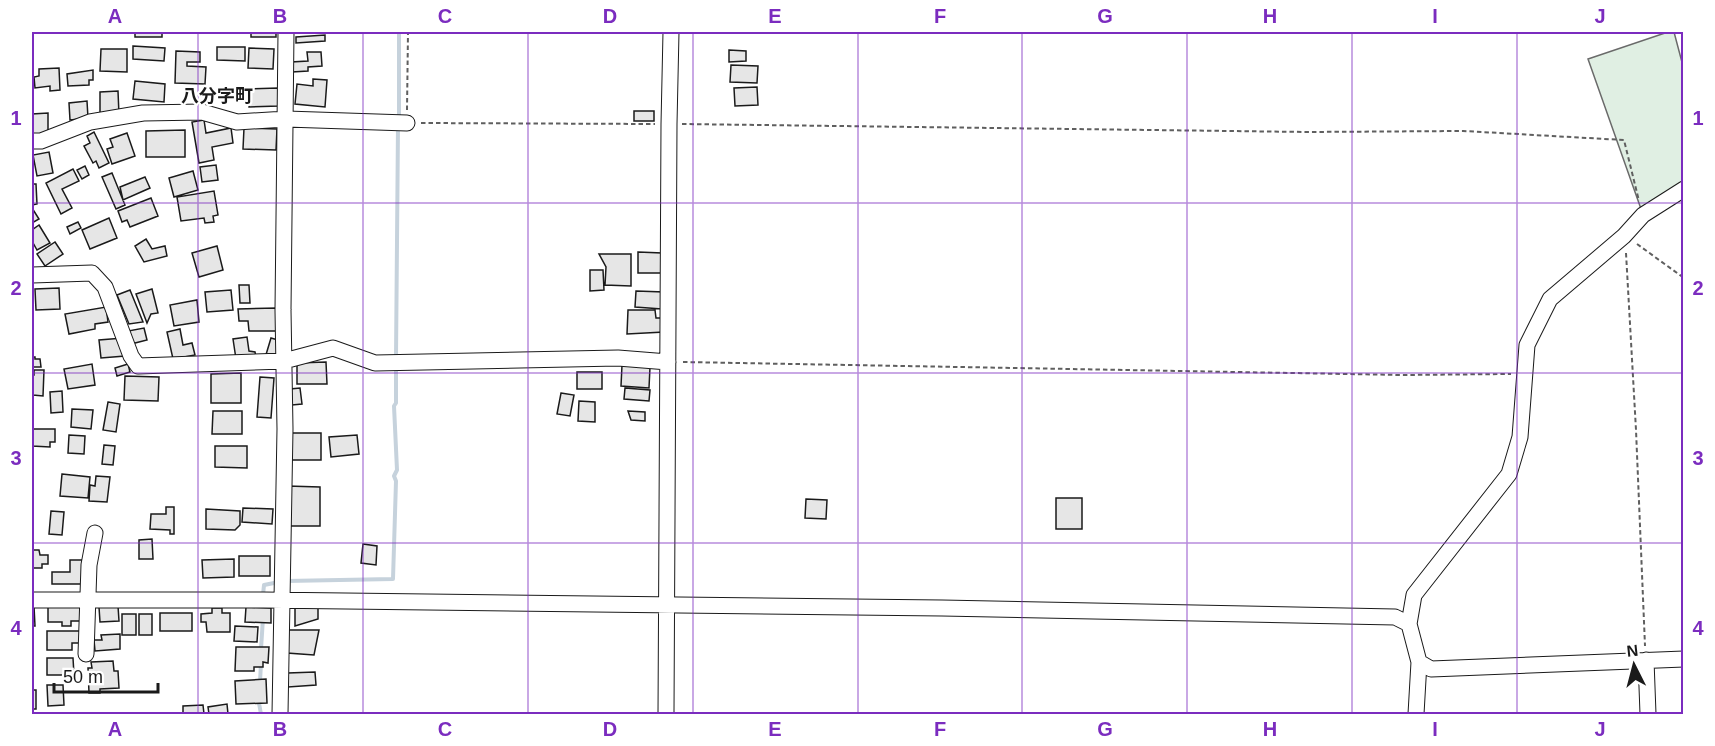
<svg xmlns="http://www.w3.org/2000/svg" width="1715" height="746" viewBox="0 0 1715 746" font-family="Helvetica,'Noto Sans JP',sans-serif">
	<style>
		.green { fill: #e0efe3; stroke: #6a6a6a; stroke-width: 1.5 }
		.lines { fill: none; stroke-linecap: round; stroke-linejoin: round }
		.stream { stroke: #c6d2dc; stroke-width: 4 }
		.building { fill: #e6e6e6; stroke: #1a1a1a; stroke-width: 1.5 }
		.minor-casing { stroke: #1a1a1a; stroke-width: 17 }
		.path { stroke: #5f5f5f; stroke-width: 2; stroke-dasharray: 4.5 3; stroke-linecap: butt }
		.minor { stroke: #fff; stroke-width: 15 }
		.grid { fill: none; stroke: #7b2cbf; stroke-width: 1.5; stroke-opacity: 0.55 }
		.labels { text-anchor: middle; stroke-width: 4.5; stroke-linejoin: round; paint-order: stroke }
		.quarter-label { font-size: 18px; font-weight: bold; fill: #1a1a1a; stroke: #fff }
		.neatline { fill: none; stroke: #7b2cbf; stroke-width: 2 }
		.grid-label { font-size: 20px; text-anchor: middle; font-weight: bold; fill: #7b2cbf }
	</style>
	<rect width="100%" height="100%" fill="#fff"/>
	<path class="green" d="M1668 32H1674L1683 66V186L1641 209 1588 59Z"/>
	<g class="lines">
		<path class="stream" d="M399 118V32
			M396 358 398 125
			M286 581 393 579 396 481 394 476 397 470 394 406 396 403V365
			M263 595 264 585 279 582
			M261 649 263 618
			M260 682 261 663
			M258 698 261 714"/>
	</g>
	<path class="building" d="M135 32H162V37H135Z
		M251 32H276V37H251Z
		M325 35V41L296 43V37Z
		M133 46 165 48 164 61 133 59Z
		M217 47H245V61L217 60Z
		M249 48 274 49 273 69 248 68Z
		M101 49H127V72L100 71Z
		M729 50 746 51V61L729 62Z
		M176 51 200 52V62H187V66L206 67 205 84 175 83Z
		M307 52H321L322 66 308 67V71L292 72 291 62 308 61Z
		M731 65 758 66 757 83 730 82Z
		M59 68 60 90 50 91V86L35 88 34 77 39 76V69Z
		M93 70V80H89V85L68 86 67 74Z
		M313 79 327 80 325 107 295 104 297 84 313 86Z
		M135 81 165 84 164 102 133 99Z
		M757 87 758 105 735 106 734 88Z
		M278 88 279 106 249 107V89Z
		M118 91 119 115H100V92Z
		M87 101 88 118 70 120 69 103Z
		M634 111H654V121H634Z
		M48 113V134L33 135 32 114Z
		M204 120 206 133 231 128 233 143 212 147 214 160 199 163 192 122Z
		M244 128 277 129 276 150 243 149Z
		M185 130V157H146V131Z
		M94 132 109 163 99 168 96 161 93 163 84 146 90 143 87 136Z
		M127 133 135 156 112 164 107 149 113 147 110 139Z
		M49 152 53 173 37 176 33 155Z
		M216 165 218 180 202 182 200 167Z
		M85 166 89 175 82 179 77 170Z
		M73 169 79 181 62 189 72 208 61 214 46 183Z
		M193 171 198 190 174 197 169 178Z
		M112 173 125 205 116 209 102 177Z
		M145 177 150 188 123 200 120 187Z
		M32 184H36L37 204 32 205Z
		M214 191 218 215 213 216 214 222 205 223 204 218 181 221 177 197Z
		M151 198 158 216 130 227 127 220 122 222 118 211Z
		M32 208 39 219 32 223Z
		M109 218 117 238 90 249 82 230Z
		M78 222 81 228 70 234 67 227Z
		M39 225 50 243 37 250 32 241V230Z
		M146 239 152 249 165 246 167 256 144 262 135 246Z
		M55 242 63 254 45 266 37 254Z
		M217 246 223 270 199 277 192 253Z
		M638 252 662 253V273H638Z
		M599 254H631V286L605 285 606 267Z
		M590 270H603L604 290 590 291Z
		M239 285H249L250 303H240Z
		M59 288 60 309 36 310 35 289Z
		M152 289 158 313 151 314 147 323 136 294Z
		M130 290 143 322 129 324 117 295Z
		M231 290 233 310 207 312 205 292Z
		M636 291 664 292 662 309 635 307Z
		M197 300 199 322 174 326 170 305Z
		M106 307 108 322 95 324V329L69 334 65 314Z
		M277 308 278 331H249L248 321H239L238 309Z
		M628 310H655L656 318H664V332L627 334Z
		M144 328 147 340 131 344 128 331Z
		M180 329 183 345 192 343 195 355 173 359 167 332Z
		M247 337 249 351 255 352 256 357 236 359 233 339Z
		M123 338 125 356 101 358 99 340Z
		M271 338 285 342 279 362 265 358Z
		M32 357H35V359H40L41 367H32Z
		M326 362 327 384H297V363Z
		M92 364 95 385 68 389 64 369Z
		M128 364 130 372 117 376 115 368Z
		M622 365 650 367 649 388 621 386Z
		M34 370H44L43 396 33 395 32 375H34Z
		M577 372H602V389H577Z
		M241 373V403H211V374Z
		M125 376 159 377 158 401 124 400Z
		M260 377 274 378 271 418 257 417Z
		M300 388 302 404 292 405 290 389Z
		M625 388 650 390 649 401 624 399Z
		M62 391 63 412 51 413 50 392Z
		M561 393 574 395 570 416 557 414Z
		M579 401 595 402V422L578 421Z
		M108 402 120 404 116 432 103 430Z
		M72 409 93 410 91 429 71 427Z
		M213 411H242V434H212Z
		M628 411 645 412V421L631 420Z
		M32 429H55V442H50V447L32 446Z
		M292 433H321V460H292Z
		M69 435 85 436 84 454 68 453Z
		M357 435 359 454 331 457 329 437Z
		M104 445 115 446 113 465 102 464Z
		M215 446H247V468L215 467Z
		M62 474 90 477 88 498 60 496Z
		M96 476 110 477 107 502 89 501 90 485 95 486Z
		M287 486 320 487V526H287Z
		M1056 498H1082V529H1056Z
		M806 499 827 500 826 519 805 518Z
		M166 507H174V534H170V530L150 529 151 514H166Z
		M243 508 273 509 272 524 242 522Z
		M206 509 240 511V525L235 530 206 529Z
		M51 511 64 512 62 535 49 534Z
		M152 539 153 559H139V540Z
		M363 544 377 546 376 565 361 563Z
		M32 550H39L40 555H48V564H42V568H32Z
		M239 556H270V576H239Z
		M234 559V577L203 578 202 560Z
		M70 560H83V584H52V572H70Z
		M48 604 82 605V621H71V626H62V622H48Z
		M295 604H318V619L295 626Z
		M32 606H34L35 626H32Z
		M118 606 119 621 100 622 99 607Z
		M246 607 271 608V623L245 622Z
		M212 608H222V613H230V632H207L206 622H201V614L212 613Z
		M160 613H192V631H160Z
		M122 614H136V635H122Z
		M139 614H152V635H139Z
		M235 626 258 627 257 642 234 641Z
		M287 630H319L314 655 287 653Z
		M47 631H82L83 643H72V650H47Z
		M120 634V649L95 651 94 640H102L101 635Z
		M236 647H269L268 663 263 662V667H254V671H235Z
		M47 658H73L74 675H47Z
		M113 661 114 671H118L119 688 100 689V693H89L88 668H92L91 662Z
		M315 672 316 685 288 687V673Z
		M266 679 267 703 236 704 235 681Z
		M47 685H63L64 705 48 706Z
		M32 690H36V709H32Z
		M227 704 228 714H209L208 707Z
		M203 705 204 714H183V706Z"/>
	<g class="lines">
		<defs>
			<path id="minor" d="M32 141H41L90 122 143 113 202 112 237 122 286 119 407 123
				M1684 189 1643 215 1624 236 1550 299 1527 345 1520 437 1509 474 1414 595 1409 624 1419 662 1431 669 1684 659
				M32 275 92 273 105 287 131 356 138 366 284 361 333 348 375 363 618 358 668 362
				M32 600H263L942 608 1395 617 1409 624
				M86 654 89 565 95 533
				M1646 660 1648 714
				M280 714 285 429 283 310 286 32
				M666 714 669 124 671 32
				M1416 714 1419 662"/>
		</defs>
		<use href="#minor" class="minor-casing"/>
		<path class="path" d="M407 110 408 32
			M421 123 655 124
			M682 124 1307 132 1463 131 1624 140 1639 201
			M1637 244 1684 278
			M1626 253 1636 430 1645 646
			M683 362 1402 375 1511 374"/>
		<use href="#minor" class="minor"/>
	</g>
	<path class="grid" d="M198 32V714M363 32V714M528 32V714M693 32V714M858 32V714M1022 32V714M1187 32V714M1352 32V714M1517 32V714M32 203H1684M32 373H1684M32 543H1684"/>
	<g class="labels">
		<g class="quarter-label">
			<text x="217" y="102">八分字町</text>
		</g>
	</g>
	<rect width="1715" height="746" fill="none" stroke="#ffffff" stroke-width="66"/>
	<g transform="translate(1634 665) rotate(354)" stroke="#ffffff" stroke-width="4.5" paint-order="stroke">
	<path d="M0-4.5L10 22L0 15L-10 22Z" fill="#1a1a1a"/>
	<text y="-9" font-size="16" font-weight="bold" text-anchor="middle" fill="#1a1a1a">N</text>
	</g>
	<path d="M54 683v9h104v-9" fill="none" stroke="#1a1a1a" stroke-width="3"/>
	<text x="63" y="683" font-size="18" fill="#1a1a1a" stroke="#ffffff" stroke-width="4.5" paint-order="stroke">50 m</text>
	<rect x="33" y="33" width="1649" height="680" class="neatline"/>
	<g class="grid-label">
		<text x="115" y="23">A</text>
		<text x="280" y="23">B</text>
		<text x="445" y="23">C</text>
		<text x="610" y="23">D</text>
		<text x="775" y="23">E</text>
		<text x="940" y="23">F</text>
		<text x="1105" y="23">G</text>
		<text x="1270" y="23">H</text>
		<text x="1435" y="23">I</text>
		<text x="1600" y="23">J</text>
		<text x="16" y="125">1</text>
		<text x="1698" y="125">1</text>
		<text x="16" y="295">2</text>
		<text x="1698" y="295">2</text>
		<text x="16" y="465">3</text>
		<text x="1698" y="465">3</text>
		<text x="16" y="635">4</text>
		<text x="1698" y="635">4</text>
		<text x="115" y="736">A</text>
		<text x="280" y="736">B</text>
		<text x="445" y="736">C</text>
		<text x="610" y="736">D</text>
		<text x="775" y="736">E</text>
		<text x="940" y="736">F</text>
		<text x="1105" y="736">G</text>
		<text x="1270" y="736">H</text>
		<text x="1435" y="736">I</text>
		<text x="1600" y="736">J</text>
	</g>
</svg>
